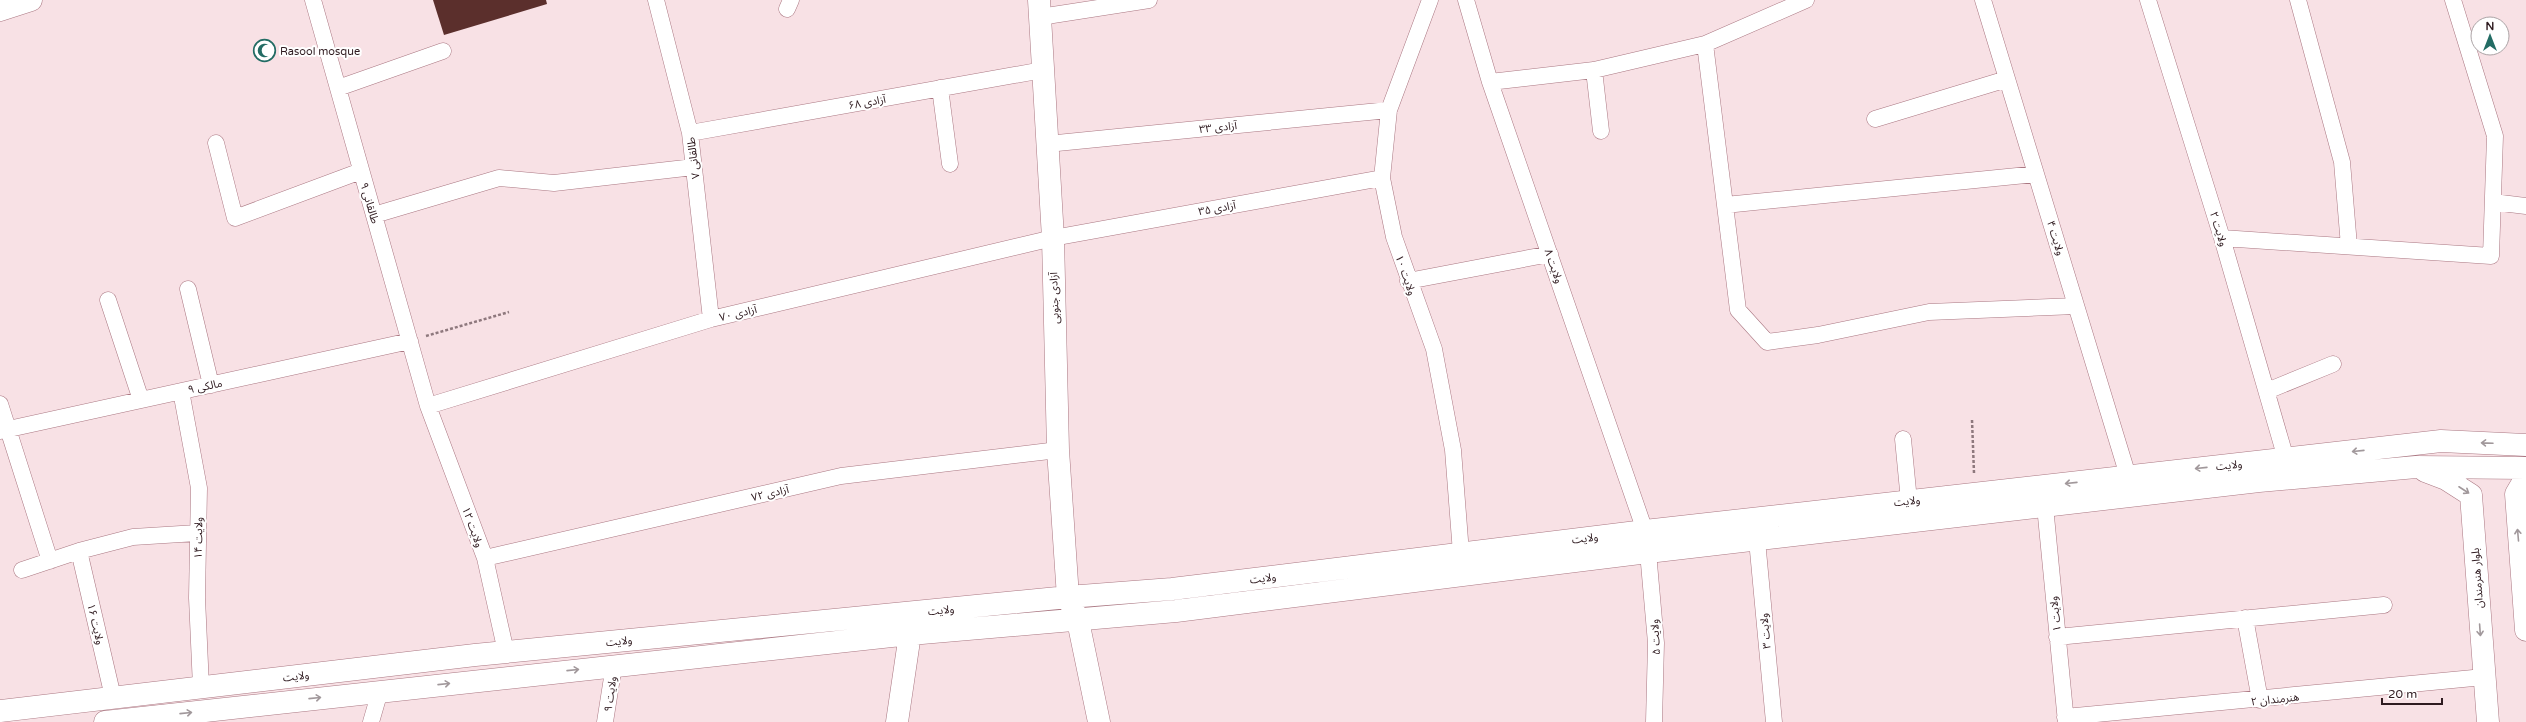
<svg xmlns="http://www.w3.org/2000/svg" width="2526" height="722" viewBox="0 0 2526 722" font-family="'Varela Round','Noto Sans Arabic',sans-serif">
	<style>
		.building { fill: #5b2f2c }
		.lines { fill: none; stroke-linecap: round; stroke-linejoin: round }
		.street-casing { stroke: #aa7782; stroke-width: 17 }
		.secondary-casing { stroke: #aa7782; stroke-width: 23 }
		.path { stroke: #8e787d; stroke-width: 2.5; stroke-dasharray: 3 2; stroke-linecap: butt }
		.street { stroke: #fff; stroke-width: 16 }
		.secondary { stroke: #fff; stroke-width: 22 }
		.oneway { stroke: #a1989b }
		.labels { text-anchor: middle; stroke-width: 4; stroke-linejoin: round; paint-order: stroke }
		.poi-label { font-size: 11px; fill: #2f1b20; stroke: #fff; text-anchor: start }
		.street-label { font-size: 11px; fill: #2f1b20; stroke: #fff }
	</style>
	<rect width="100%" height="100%" fill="#f8e1e5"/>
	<path class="building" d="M433 0H546L547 4 444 35Z"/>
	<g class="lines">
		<defs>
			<path id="street" d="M313 0 428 406 485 558 506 652
				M656 0 690 133 711 319
				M1430 0 1389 110 1382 178 1394 237 1434 349 1453 450 1461 553
				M1466 0 1490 82 1645 531
				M1983 0 2128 476
				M2148 0 2222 238 2286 459
				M2298 0 2342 162 2349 246
				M787 9 791 0
				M1040 17 1149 0
				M1705 44 1738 310 1767 342 1818 335 1929 312 2076 306
				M1594 70 1601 131
				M1490 82 1594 70 1705 44 1806 0
				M338 88 443 51
				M940 88 950 164
				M1875 119 2007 79
				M690 133 1043 70
				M216 143 235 218 361 171
				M1047 144 1389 110
				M2493 202 2526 206
				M1725 205 2036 174
				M374 215 499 178 554 183 694 167
				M2222 238 2491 256 2495 136 2453 0
				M1408 281 1550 254
				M188 289 211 385
				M108 300 141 400
				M181 391 199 488 197 598 201 687
				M2267 391 2333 364
				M0 404 50 561
				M428 406 711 319 1053 238 1382 178
				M0 431 410 341
				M1903 439 1909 501
				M2045 506 2066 722
				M1757 540 1774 722
				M79 551 113 697
				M1648 552 1656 643 1654 722
				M485 558 841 476 1058 450
				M22 570 79 551 133 537 197 533
				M2245 618 2260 700
				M2057 637 2384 605
				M2065 717 2484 677
				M371 722 380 691
				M605 722 614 665"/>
			<path id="secondary" d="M1039 0 1053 238 1058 450 1068 597 1078 621 1099 722
				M0 10 31 0
				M2425 471 2446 479 2471 495 2488 722
				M2526 477 2516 494 2526 630
				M0 711 475 655 1068 597 1172 589 1645 531 2441 441 2526 445
				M105 722 910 634 1176 611 1648 552 2259 481 2416 467 2526 468
				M897 722 910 634"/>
		</defs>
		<use href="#street" class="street-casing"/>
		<use href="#secondary" class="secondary-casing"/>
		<path class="path" d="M426 336 509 312
			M1972 420 1974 473"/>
		<use href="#street" class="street"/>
		<use href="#secondary" class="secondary"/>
	</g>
	<defs><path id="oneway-shaft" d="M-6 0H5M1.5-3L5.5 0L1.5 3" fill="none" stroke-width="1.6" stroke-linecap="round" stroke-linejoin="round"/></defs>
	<g class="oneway">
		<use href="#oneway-shaft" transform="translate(2487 443) rotate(-178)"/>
		<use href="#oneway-shaft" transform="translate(2358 451) rotate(174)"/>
		<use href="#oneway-shaft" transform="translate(2201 468) rotate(174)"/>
		<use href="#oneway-shaft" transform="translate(2071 483) rotate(174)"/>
		<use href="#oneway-shaft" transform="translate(2464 490) rotate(33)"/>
		<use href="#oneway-shaft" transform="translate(2518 535) rotate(-95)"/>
		<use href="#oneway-shaft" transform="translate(2480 630) rotate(86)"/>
		<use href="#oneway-shaft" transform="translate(573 670) rotate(-6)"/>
		<use href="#oneway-shaft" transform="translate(444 684) rotate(-6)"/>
		<use href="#oneway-shaft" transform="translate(315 698) rotate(-6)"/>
		<use href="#oneway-shaft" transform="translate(186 713) rotate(-6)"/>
	</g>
	<defs>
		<symbol id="mosque-ring" viewBox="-11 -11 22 22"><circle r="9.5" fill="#fff" stroke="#236c64" stroke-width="1.5"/><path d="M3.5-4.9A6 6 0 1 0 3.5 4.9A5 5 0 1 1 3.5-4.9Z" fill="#236c64"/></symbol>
	</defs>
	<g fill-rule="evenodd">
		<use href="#mosque-ring" x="252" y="38" width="25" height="25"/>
	</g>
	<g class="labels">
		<g class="poi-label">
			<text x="280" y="55">Rasool mosque</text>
		</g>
		<g class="street-label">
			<text transform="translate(867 102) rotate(-10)" y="4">آزادی ۶۸</text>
			<text transform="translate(1218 127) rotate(-6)" y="4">آزادی ۳۳</text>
			<text transform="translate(693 158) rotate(-97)" y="4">طالقانی ۷</text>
			<text transform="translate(370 203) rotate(74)" y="4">طالقانی ۹</text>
			<text transform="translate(1217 208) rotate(-10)" y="4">آزادی ۳۵</text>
			<text transform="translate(2219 229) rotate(73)" y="4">ولایت ۲</text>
			<text transform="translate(2056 238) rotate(73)" y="4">ولایت ۴</text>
			<text transform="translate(1554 266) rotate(71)" y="4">ولایت ۸</text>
			<text transform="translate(1406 275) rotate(71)" y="4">ولایت ۱۰</text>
			<text transform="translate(1054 298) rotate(-92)" y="4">آزادی جنوبی</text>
			<text transform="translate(738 313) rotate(-13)" y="4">آزادی ۷۰</text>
			<text transform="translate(205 386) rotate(-12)" y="4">مالکی ۹</text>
			<text transform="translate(2229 465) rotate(-6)" y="4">ولایت</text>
			<text transform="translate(770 493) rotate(-13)" y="4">آزادی ۷۲</text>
			<text transform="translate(1907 501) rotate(-6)" y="4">ولایت</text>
			<text transform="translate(473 527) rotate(70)" y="4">ولایت ۱۲</text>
			<text transform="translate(198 538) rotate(-89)" y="4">ولایت ۱۴</text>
			<text transform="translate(1585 538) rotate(-7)" y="4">ولایت</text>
			<text transform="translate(1263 578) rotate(-7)" y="4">ولایت</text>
			<text transform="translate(2477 578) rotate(-94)" y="4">بلوار هنرمندان</text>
			<text transform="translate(941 610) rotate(-6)" y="4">ولایت</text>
			<text transform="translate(2055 614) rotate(-96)" y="4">ولایت ۱</text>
			<text transform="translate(96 624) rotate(77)" y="4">ولایت ۱۶</text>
			<text transform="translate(1765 631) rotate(-95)" y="4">ولایت ۳</text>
			<text transform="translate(1655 637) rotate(-93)" y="4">ولایت ۵</text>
			<text transform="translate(619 641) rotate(-6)" y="4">ولایت</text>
			<text transform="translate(296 676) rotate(-7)" y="4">ولایت</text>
			<text transform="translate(610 694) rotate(-82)" y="4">ولایت ۹</text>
			<text transform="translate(2275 699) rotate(-6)" y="4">هنرمندان ۲</text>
		</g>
	</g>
	<g transform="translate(2490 36)"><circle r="19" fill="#ffffff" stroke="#aca4a6"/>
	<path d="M0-3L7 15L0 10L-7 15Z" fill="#236c64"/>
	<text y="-6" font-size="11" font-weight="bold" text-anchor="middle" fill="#2f1b20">N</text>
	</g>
	<path d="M2382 698v6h60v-6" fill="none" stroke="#2f1b20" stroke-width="2"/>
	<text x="2388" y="698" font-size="12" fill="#2f1b20" stroke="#ffffff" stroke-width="3" paint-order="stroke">20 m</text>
</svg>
